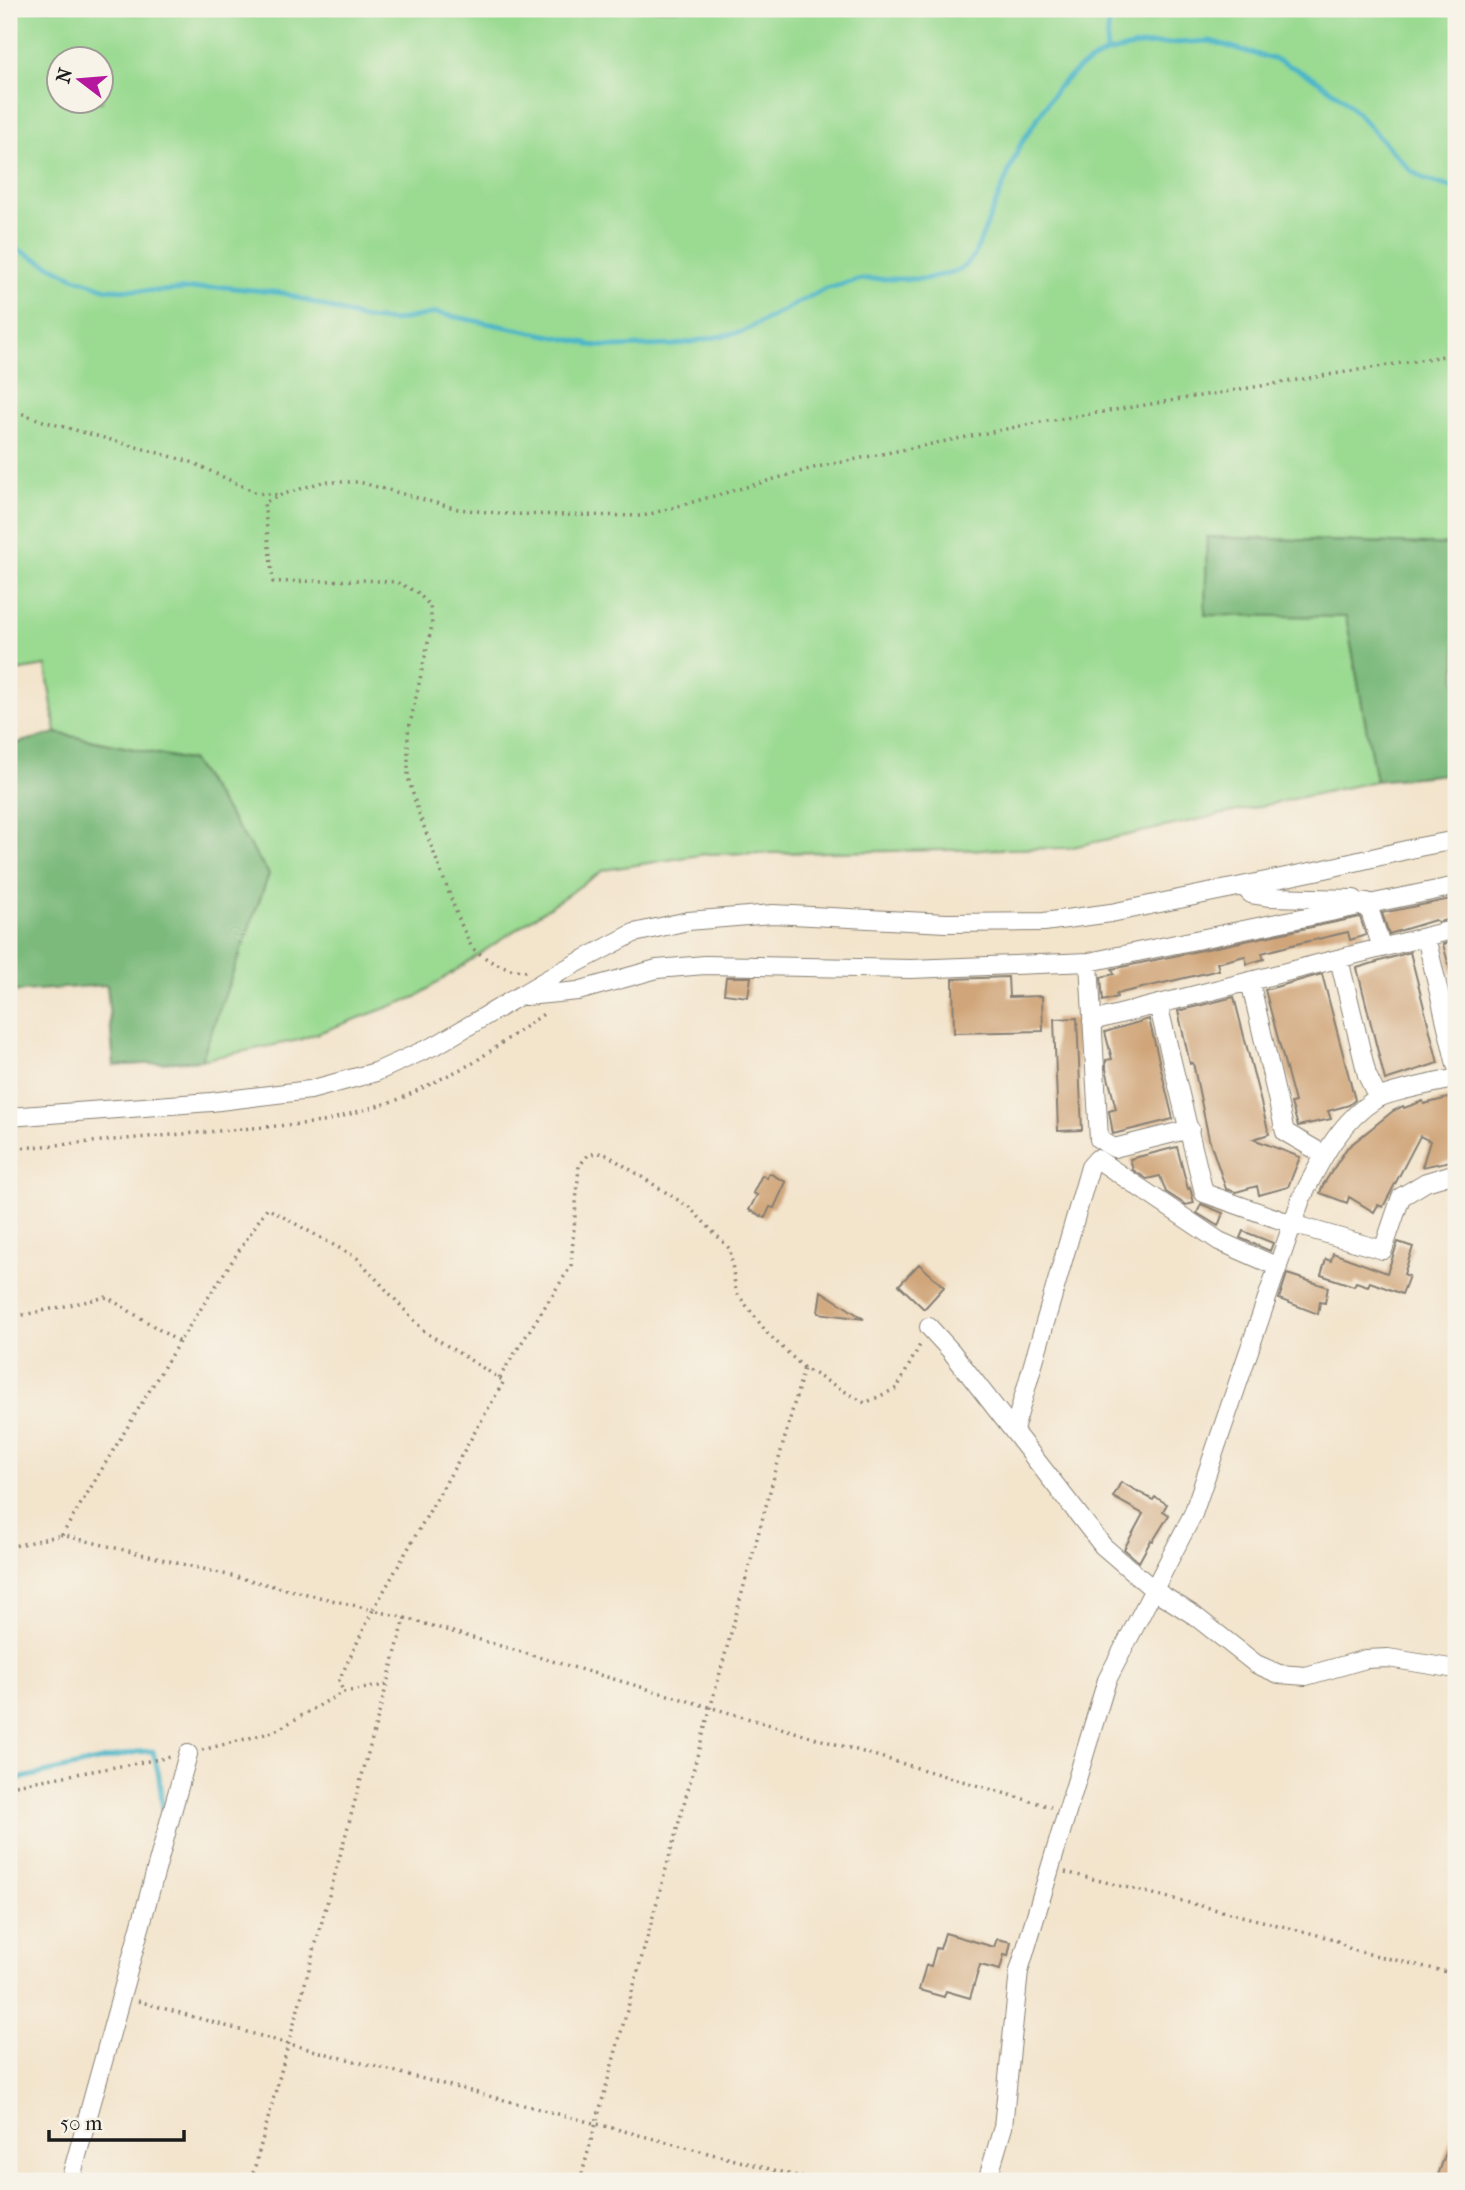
<svg xmlns="http://www.w3.org/2000/svg" width="1465" height="2190" viewBox="0 0 1465 2190" font-family="'IM FELL French Canon',serif">
	<style>
		.green { fill: #9ada91; stroke: #5b7b56; stroke-width: 2; fill-rule: evenodd }
		.forest { fill: #7bba7b; stroke: #4c6b4c; stroke-width: 2 }
		.lines { fill: none; stroke-linecap: round; stroke-linejoin: round }
		.stream { stroke: #4bb6c8; stroke-width: 5 }
		.building { fill: #d0a579 }
		.minor-casing { stroke: #888074; stroke-width: 20 }
		.path { stroke: #888074; stroke-width: 3.5; stroke-dasharray: 2 5; stroke-linecap: butt }
		.minor { stroke: #fff; stroke-width: 18 }
	</style>
	<rect width="100%" height="100%" fill="#f7f3e8"/>
	<filter id="ink" filterUnits="userSpaceOnUse"><feTurbulence type="fractalNoise" baseFrequency=".0143" numOctaves="2"/><feDisplacementMap in="SourceGraphic" scale="14" xChannelSelector="R" yChannelSelector="G"/><feConvolveMatrix kernelMatrix="1 2 1 2 8 2 1 2 1" color-interpolation-filters="sRGB"/></filter>
	<filter id="wash" filterUnits="userSpaceOnUse"><feTurbulence type="fractalNoise" baseFrequency=".00686" numOctaves="4" result="noise"/><feDisplacementMap in="SourceGraphic" scale="28" xChannelSelector="R" yChannelSelector="G"/><feGaussianBlur stdDeviation="1.57" result="paint"/><feColorMatrix in="noise" values="0 0 0 0 0 0 0 0 0 0 0 0 0 0 0 0 0 1.4 0 .05"/><feComposite in="paint" operator="in"/></filter>
	<g filter="url(#wash)">
		<rect width="100%" height="100%" fill="#f3e4cc"/>
		<path class="green" d="M9 9H1456V545L1207 537 1205 615 1346 616 1376 781 1068 848 706 854 604 870 416 997 299 1040 201 1060 269 874 192 761 56 733 46 666 9 672ZM60 60H102V102H60Z"/>
		<path class="forest" d="M1207 537 1456 545V773L1376 781 1346 617 1205 615Z
			M56 733 192 761 269 874 201 1060 114 1066 107 985 9 992V745Z"/>
		<g class="lines">
			<path class="stream" d="M1106 53 1110 9
				M9 245 73 277 107 289 159 291 224 287 283 293 364 319 394 321 436 313 587 343 588 345 614 347 675 345 742 332 824 289 862 279H925L960 270 974 256 1019 147 1057 88 1079 68 1106 53 1141 45 1210 41 1280 61 1312 77 1343 98 1410 170 1426 180 1456 188
				M9 1781 137 1752 153 1751 159 1776 163 1814"/>
		</g>
		<g id="blocks">
			<path class="building" d="M1456 898V918L1438 922 1435 920 1389 934 1382 913Z
				M1360 917 1366 935 1350 940 1348 932 1292 945 1262 953 1264 959 1247 964 1245 956 1217 963 1219 970 1116 994 1117 997 1103 1001 1101 977 1114 974 1112 969Z
				M1456 941V974H1451L1443 944Z
				M1410 952 1438 1063 1385 1080 1357 968Z
				M1322 974 1355 1100 1349 1105 1328 1111 1331 1119 1298 1126 1291 1103 1295 1102 1265 990Z
				M726 977H751L748 997 724 994Z
				M1008 977 1009 997 1042 996 1043 1031 954 1033 953 979Z
				M1234 997 1269 1134 1253 1139 1300 1157 1288 1187 1259 1195 1257 1186 1236 1192 1226 1189 1209 1139 1193 1063 1190 1064 1178 1011Z
				M1077 1018 1082 1130 1058 1131 1054 1019Z
				M1149 1019 1173 1119 1113 1134 1109 1111 1116 1109 1106 1069V1060L1112 1059 1105 1032Z
				M1456 1096V1160L1422 1167 1430 1141 1420 1136 1383 1207 1378 1205 1374 1212 1349 1197 1347 1203 1320 1193 1323 1185 1347 1148 1393 1111 1403 1106 1404 1108 1423 1101 1424 1104Z
				M1177 1147 1188 1189 1190 1188 1194 1203 1186 1205 1166 1192 1160 1176 1147 1179 1133 1170 1130 1159Z
				M769 1173 786 1182 774 1208 770 1207 765 1218 749 1210 757 1195 753 1193 762 1175 767 1178Z
				M1201 1204 1223 1213 1218 1226 1197 1213Z
				M1243 1231 1273 1243 1270 1251 1240 1238Z
				M1398 1242 1413 1247 1404 1274 1409 1276 1402 1294 1370 1282 1368 1286 1356 1282 1354 1286 1321 1275 1326 1259 1331 1261 1333 1253 1387 1273Z
				M919 1264 944 1287 924 1309 899 1285Z
				M1287 1274 1328 1287 1325 1303 1320 1302 1318 1314 1279 1299Z
				M821 1291 864 1319 818 1313Z
				M1121 1482 1153 1500 1155 1497 1167 1504 1163 1511 1169 1515 1153 1541 1151 1540 1139 1562 1124 1549 1143 1514 1113 1497Z
				M945 1933 994 1947 997 1939 1011 1942 1008 1956 1004 1955 1000 1970 980 1965 970 1998 946 1991 944 1997 919 1990 926 1965 931 1966 936 1948 940 1949Z
				M1454 2129H1456V2181H1436Z"/>
		</g>
	</g>
	<g filter="url(#ink)">
		<use href="#blocks" fill-opacity="0" stroke="#888074" stroke-width="2"/>
		<g class="lines">
			<defs>
				<path id="minor" d="M1243 886 1251 894 1270 897 1354 899
					M1367 902 1382 948
					M1426 937 1456 1065
					M1339 959 1367 1075 1378 1098
					M1089 962 1099 1139 1114 1148 1190 1129
					M1250 981 1285 1132 1323 1154
					M526 996 578 991 657 969 705 965 911 969 1089 962 1456 886
					M1158 1004 1204 1193 1292 1224 1383 1250 1401 1197 1426 1182 1456 1173
					M1092 1021 1456 929
					M9 1117 211 1102 310 1090 376 1072 438 1044 558 973 634 933 688 921 773 914 946 923 1044 922 1111 913 1325 869 1419 847 1456 840
					M929 1327 951 1351 1103 1546 1154 1590 1195 1616 1256 1664 1279 1674 1306 1676 1366 1659 1388 1658 1456 1669
					M1014 1430 1090 1167 1097 1159 1219 1241 1278 1267
					M70 2181 188 1754
					M987 2181 1003 2127 1019 1971 1107 1680 1193 1514 1301 1199C1320 1162 1339 1122 1376 1099 1390 1091 1438 1083 1456 1078"/>
			</defs>
			<use href="#minor" class="minor-casing"/>
			<path class="path" d="M9 409 46 422 191 462 257 493 279 495
				M526 971 513 970 490 961 472 948 460 922 418 811 408 777V733L432 625 430 606 417 592 396 582 361 580 273 582 264 503 281 495 322 482H359L458 509 507 514 643 516 817 467 1041 422 1456 354
				M9 1149 323 1122 400 1099 473 1063 545 1013
				M9 1318 107 1297 179 1342 267 1208 357 1258 425 1332 504 1381 373 1610 405 1618 251 2181
				M179 1342 62 1535 373 1610 339 1680 343 1692
				M499 1378 571 1266 579 1166 589 1154 604 1153 689 1207 730 1249 736 1292 768 1334 804 1368 865 1403 897 1388 921 1343
				M9 1547 62 1535
				M405 1618 1051 1807
				M202 1750 273 1732 343 1692 386 1685
				M9 1786 171 1757
				M1065 1872 1334 1939 1352 1950 1456 1974
				M138 2001 289 2044 816 2181
				M580 2181 804 1368"/>
			<use href="#minor" class="minor"/>
		</g>
	</g>
	<rect width="1465" height="2190" fill="none" stroke="#f7f3e8" stroke-width="35"/>
	<g transform="translate(80 80) rotate(286)"><circle r="33" fill="#f7f3e8" stroke="#9f9d96" stroke-width="2"/>
	<path d="M0-5L12 26L0 18L-12 26Z" fill="#b5179e"/>
	<text y="-10" font-size="19" font-weight="bold" text-anchor="middle" fill="#1c1c1c">N</text>
	</g>
	<path d="M49 2130v10h135v-10" fill="none" stroke="#1c1c1c" stroke-width="3.5"/>
	<text x="60" y="2130" font-size="21" fill="#1c1c1c" stroke="#f7f3e8" stroke-width="5" paint-order="stroke">50 m</text>
</svg>
